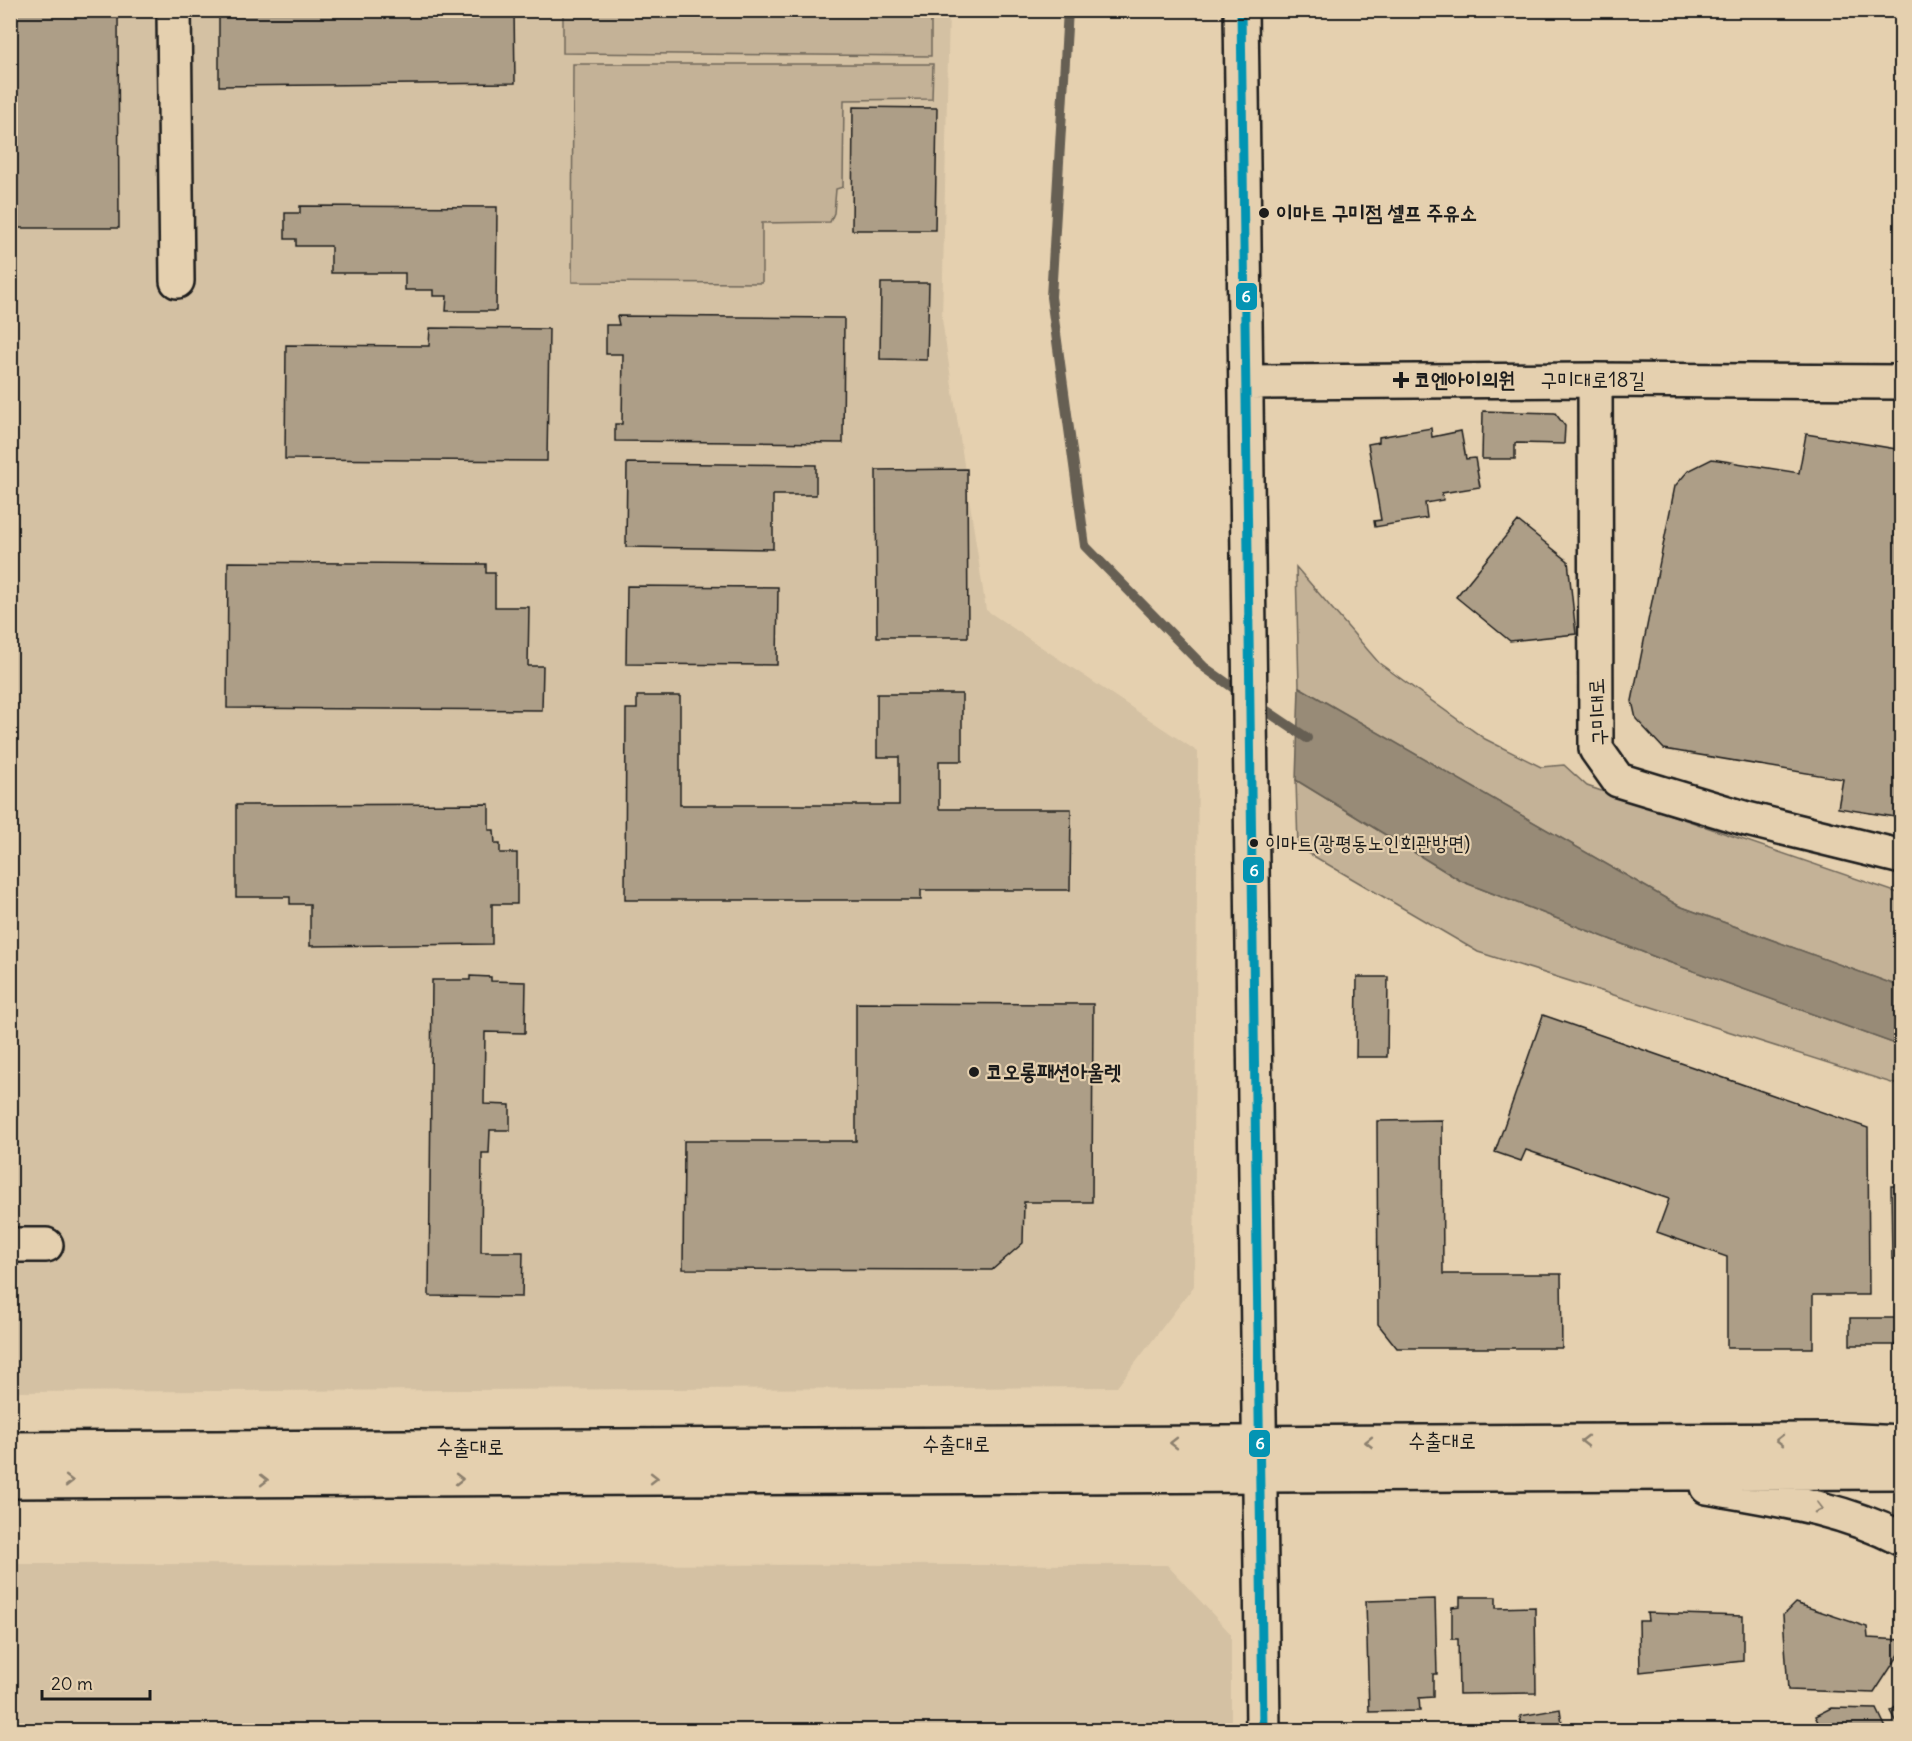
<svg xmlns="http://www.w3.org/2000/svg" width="1912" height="1741" viewBox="0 0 1912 1741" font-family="Delius,'Poor Story',sans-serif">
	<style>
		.built { fill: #d4c1a3 }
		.green { fill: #c4b297; stroke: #70675a; stroke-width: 1.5 }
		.water { fill: #988b77; stroke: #665f53; stroke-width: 1.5 }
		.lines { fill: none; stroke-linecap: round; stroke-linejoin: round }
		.stream { stroke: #665f53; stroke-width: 10 }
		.building { fill: #ad9e87; stroke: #1c1c1c; stroke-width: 1.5 }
		.minor-casing { stroke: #1c1c1c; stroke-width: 38 }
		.major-casing { stroke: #1c1c1c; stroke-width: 38 }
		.minor { stroke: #e5d0af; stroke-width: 33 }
		.major { stroke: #e5d0af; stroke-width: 33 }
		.bus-1-casing { stroke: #e5d0af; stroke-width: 14 }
		.bus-1 { stroke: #0494b3; stroke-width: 9 }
		.oneway { stroke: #8b7f6d }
		.poi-dot { fill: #1c1c1c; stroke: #e5d0af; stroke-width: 2 }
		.labels { text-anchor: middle; stroke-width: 4.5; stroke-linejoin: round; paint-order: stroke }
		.bus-label { font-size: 20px; fill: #1c1c1c; stroke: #e5d0af; text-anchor: start }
		.poi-label { font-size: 21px; font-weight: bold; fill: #1c1c1c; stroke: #e5d0af; text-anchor: start }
		.street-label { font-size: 21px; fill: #1c1c1c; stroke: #e5d0af }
		.line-badge { stroke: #e5d0af; stroke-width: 2 }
		.badge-label { font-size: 16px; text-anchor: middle; font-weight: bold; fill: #fff }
	</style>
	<rect width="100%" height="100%" fill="#e5d0af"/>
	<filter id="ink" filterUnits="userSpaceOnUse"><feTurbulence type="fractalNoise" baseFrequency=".0167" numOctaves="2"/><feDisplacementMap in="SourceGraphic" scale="12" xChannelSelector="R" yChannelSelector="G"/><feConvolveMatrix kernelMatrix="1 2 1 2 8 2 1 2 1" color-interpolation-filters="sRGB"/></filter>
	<g filter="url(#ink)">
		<path class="built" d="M10 11H949L942 319 986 610 1198 752 1194 1286 1117 1387 11 1392Z
			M11 1564 1167 1565 1231 1634V1730H11Z"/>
		<path class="green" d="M563 11H931V56L563 53Z
			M573 64H933L932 99 844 100 843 187 836 189 834 213 830 222 762 223V283L572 282Z
			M1296 567 1379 663 1485 739 1541 767 1564 765 1587 786 1901 894V987L1679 906 1299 687Z
			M1296 780 1461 881 1663 960 1901 1046V1086L1478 952 1298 847Z"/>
		<path class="water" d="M1299 687 1679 906 1901 987V1046L1663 960 1461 881 1296 780Z"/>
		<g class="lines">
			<path class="stream" d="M1068 10 1051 297 1085 546 1204 667 1245 696
				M1258 705 1307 738"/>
		</g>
		<path class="building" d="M10 10H118L119 228H10Z
			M219 10H514L515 83 219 86Z
			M853 107 937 108 935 230H852Z
			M300 206 497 207 496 311H446L447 296H433V290H405V273H331V246H296V239H285V213H300Z
			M881 283H929L927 360 880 359Z
			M617 316 844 318 843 443 615 441V424H622L623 354H606V325H619Z
			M430 328 549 329 547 461 285 459 286 345 429 346Z
			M1483 411 1555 413 1565 426 1564 444 1515 443V459H1482Z
			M1431 428 1432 437 1461 431 1466 459 1475 458 1480 487 1442 493 1443 500 1425 503 1427 518 1375 527 1374 521 1381 520 1368 444 1379 442V437Z
			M1806 434 1902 450V818L1838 808 1843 779 1664 749 1636 719 1632 701 1675 486 1688 471 1712 459 1799 473Z
			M627 463 816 465V495H773V549L626 547Z
			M967 469 968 637H877L876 470Z
			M1518 521 1568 561 1576 634 1510 641 1456 597Z
			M228 562 486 564V573H495V607H529L528 666H543L542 710 227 708Z
			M627 586 778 587 777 665 626 664Z
			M877 694H962V761H939V809H1071L1070 890H921V900H625L626 709H637V696H680V805H899V757H877Z
			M489 804V830H494L495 844H500V853H517V904H492V944L310 946V904H290V897H236V805Z
			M470 976 491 977V981L526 982 525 1033 485 1032 484 1104 510 1105V1130H490L489 1153H482L481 1252H523L522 1297 429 1296 432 980H470Z
			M1357 977H1388L1387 1057H1356Z
			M856 1003 1093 1004 1092 1202H1024L1023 1243 992 1270 683 1269 684 1141H856Z
			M1543 1015 1868 1128 1869 1295H1813V1348H1727V1257L1657 1232 1669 1199 1526 1150 1521 1161 1495 1152Z
			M1442 1120 1443 1274H1561L1562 1348H1397L1378 1324 1377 1121Z
			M1891 1186H1902V1259H1892Z
			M1850 1318H1902V1345H1850Z
			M1460 1597H1496V1608L1535 1607 1536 1693 1459 1694 1458 1639H1452V1607L1460 1606Z
			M1435 1599 1437 1674H1433V1697L1419 1698 1420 1711 1369 1712 1366 1601Z
			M1795 1603 1867 1627 1868 1638 1902 1640V1650L1874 1693 1788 1690 1783 1615Z
			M1647 1613 1743 1616V1661L1640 1672 1639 1621H1648Z
			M1902 1701V1730H1901L1891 1711Z
			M1831 1708 1877 1709 1887 1730H1822L1815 1716Z
			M1560 1709 1563 1730H1522L1520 1716Z"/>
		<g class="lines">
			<defs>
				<path id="minor" d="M174 10 177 281
					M1241 10C1253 584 1256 1157 1263 1730
					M1595 380 1596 749 1618 780 1747 819 1902 857
					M1249 382 1595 380 1902 382
					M10 1245H46"/>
				<path id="major" d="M10 1449 1838 1440 1902 1443
					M10 1481 1902 1472
					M1707 1487C1775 1499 1839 1507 1902 1539"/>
			</defs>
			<use href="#minor" class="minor-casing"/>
			<use href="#major" class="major-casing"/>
			<use href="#minor" class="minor"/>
			<use href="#major" class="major"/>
			<defs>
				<path id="bus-1" d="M1241 10C1253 584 1256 1157 1263 1730"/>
			</defs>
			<use href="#bus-1" class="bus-1-casing"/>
			<use href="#bus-1" class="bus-1"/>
		</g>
		<defs><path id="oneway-chevron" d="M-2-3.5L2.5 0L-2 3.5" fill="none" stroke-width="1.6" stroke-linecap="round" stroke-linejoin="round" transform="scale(1.5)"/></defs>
		<g class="oneway">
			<use href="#oneway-chevron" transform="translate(1780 1440) rotate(180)"/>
			<use href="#oneway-chevron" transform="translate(1585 1441) rotate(180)"/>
			<use href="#oneway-chevron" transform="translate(1369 1442) rotate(180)"/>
			<use href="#oneway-chevron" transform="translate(1174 1443) rotate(180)"/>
			<use href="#oneway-chevron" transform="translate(654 1478)"/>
			<use href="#oneway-chevron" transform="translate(459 1479)"/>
			<use href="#oneway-chevron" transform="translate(264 1480)"/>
			<use href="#oneway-chevron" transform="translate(69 1481)"/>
			<use href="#oneway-chevron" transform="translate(1819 1508) rotate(14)"/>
		</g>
	</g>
	<g class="poi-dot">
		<circle cx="1264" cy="213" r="6"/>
		<path d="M1398 371h6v6h6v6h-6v6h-6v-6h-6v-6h6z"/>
		<circle cx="1254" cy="843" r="5"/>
		<circle cx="974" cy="1072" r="6"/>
	</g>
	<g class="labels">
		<g class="bus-label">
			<text x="1265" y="850">이마트(광평동노인회관방면)</text>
		</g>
		<g class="poi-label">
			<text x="1276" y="220">이마트 구미점 셀프 주유소</text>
			<text x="1414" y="387">코엔아이의원</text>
			<text x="986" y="1079">코오롱패션아울렛</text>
		</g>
		<g class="street-label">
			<text x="1593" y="387">구미대로18길</text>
			<text transform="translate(1598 712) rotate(-93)" y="7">구미대로</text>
			<text x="1442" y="1448">수출대로</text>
			<text x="956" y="1451">수출대로</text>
			<text x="470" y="1454">수출대로</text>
		</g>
	</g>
	<g class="line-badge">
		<rect x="1235" y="282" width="23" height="29" rx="6" fill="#0494b3"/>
		<rect x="1242" y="856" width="23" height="28" rx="6" fill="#0494b3"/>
		<rect x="1248" y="1429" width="23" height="29" rx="6" fill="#0494b3"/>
	</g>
	<g class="badge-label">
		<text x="1246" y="302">6</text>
		<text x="1254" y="876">6</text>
		<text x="1260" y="1449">6</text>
	</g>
	<rect width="1912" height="1741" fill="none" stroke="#e5d0af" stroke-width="36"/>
	<rect x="18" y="18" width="1876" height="1705" fill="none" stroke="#1c1c1c" stroke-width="2" filter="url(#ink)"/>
	<path d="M42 1690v9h108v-9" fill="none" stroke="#1c1c1c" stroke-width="3"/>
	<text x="51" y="1690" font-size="18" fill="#1c1c1c" stroke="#e5d0af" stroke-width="4.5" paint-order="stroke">20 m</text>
</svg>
